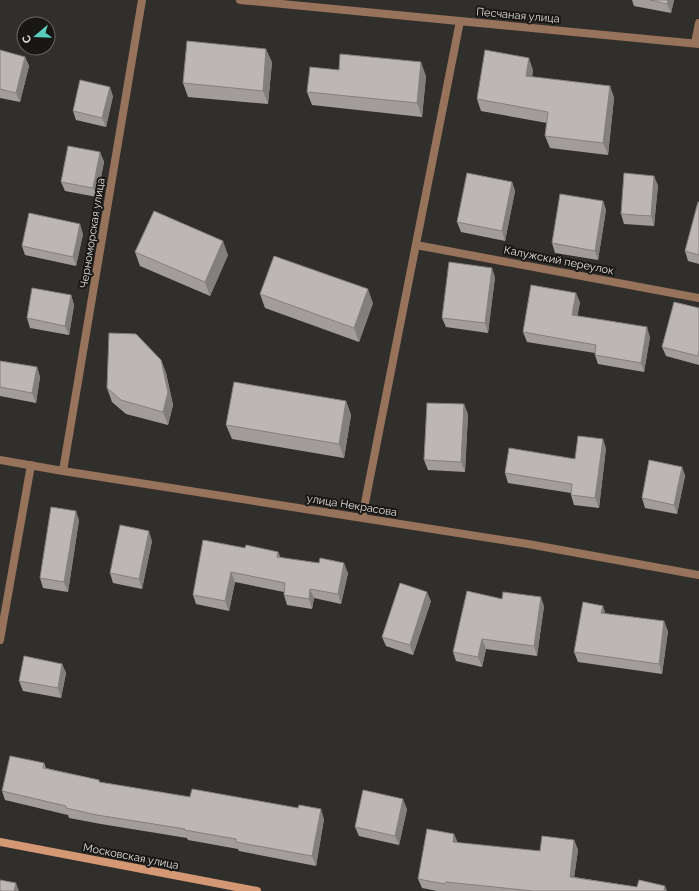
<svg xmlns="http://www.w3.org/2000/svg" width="699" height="891" viewBox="0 0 699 891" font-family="Raleway,sans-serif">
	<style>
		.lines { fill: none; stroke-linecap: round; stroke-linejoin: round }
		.minor { stroke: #98735c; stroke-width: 8 }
		.secondary { stroke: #d49874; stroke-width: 8 }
		.wall { fill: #a29d9c }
		.shaded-wall { fill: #847f7f }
		.building { fill: #bcb6b5; stroke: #847f7f }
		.labels { text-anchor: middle; stroke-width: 4; stroke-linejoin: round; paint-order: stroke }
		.street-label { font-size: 11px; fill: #e0dedc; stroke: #181715 }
	</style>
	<rect width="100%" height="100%" fill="#312f2b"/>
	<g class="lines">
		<path class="minor" d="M240 0 699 44
			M695 43 699 23
			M416 245 699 298
			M0 460 63 471 528 544 699 575
			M63 471 142 0
			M362 518 460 21
			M0 640 31 465"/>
		<path class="secondary" d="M0 842 257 891"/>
	</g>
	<path class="wall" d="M632 0H674L671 13 634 6Z
		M0 50 25 57 29 66 20 102 0 98Z
		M272 62 268 104 188 97 183 83Z
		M339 70 426 76 422 117 312 105 307 92Z
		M533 70 532 77 610 86 614 98 608 155 550 148 545 136 547 123 481 111 477 99Z
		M113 96 106 127 76 120 73 111Z
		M100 152 104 162 97 197 65 191 61 182Z
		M512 182 515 191 505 241 461 232 457 222Z
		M658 185 654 226 624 224 621 214Z
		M603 201 606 210 598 260 555 253 552 243Z
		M699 202V264L688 261 685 251Z
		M83 234 76 266 25 255 22 246Z
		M135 252 228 255 210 296 140 266Z
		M495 277 488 333 446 327 442 318Z
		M260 294 373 303 359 342 265 308Z
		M71 295 74 305 69 335 30 328 27 318Z
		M580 302 577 316 650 337 644 372 598 364 595 355V353L527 342 523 332Z
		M699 308V365L666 356 662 347Z
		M161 360 166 373 173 405 168 425 126 414 112 402 107 388Z
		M0 361 37 367 40 377 36 403 0 396Z
		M346 401 351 415 344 458 232 439 226 425Z
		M468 414 465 472 428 470 424 460Z
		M606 448 599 508 574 505 571 495V493L508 483 505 473 575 459Z
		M682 467 685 476 677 514 645 508 642 498Z
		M79 520 68 592 43 588 40 578Z
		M152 541 142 589 113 583 110 573Z
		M245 548 278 552 280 557 348 573 341 604 314 598 312 609 287 605 284 595V592L235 582 229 611 196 604 193 595Z
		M431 601 413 655 386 646 382 637Z
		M544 606 537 656 486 649 482 667 456 661 453 652Z
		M668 631 662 674 578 662 574 652Z
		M62 664 66 673 61 698 23 691 19 681Z
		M44 763 46 768 99 780 100 782 190 797 324 819 316 866 239 851 238 849 188 840 187 838 101 824 69 818 68 815 5 800 2 791Z
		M407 809 399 845 359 836 355 827Z
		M574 840 578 850 574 877 637 887 667 891H437L422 888 418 879 457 843 540 851Z"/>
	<path class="shaded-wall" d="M668 0H674L671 13 667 4Z
		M266 49 272 62 268 104 263 91Z
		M25 57 29 66 20 102 16 93Z
		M529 58 533 70 530 88 526 76Z
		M421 62 426 76 422 117 417 103Z
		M610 86 614 98 608 155 603 143Z
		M110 87 113 96 106 127 102 118Z
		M100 152 104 162 97 197 93 188Z
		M654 176 658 185 654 226 651 216Z
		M512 182 515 191 505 241 502 231Z
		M603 201 606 210 598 260 595 251Z
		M80 224 83 234 76 266 73 257Z
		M223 241 228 255 210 296 205 282Z
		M492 268 495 277 488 333 485 323Z
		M368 289 373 303 359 342 354 328Z
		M576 293 580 302 576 325 572 315Z
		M71 295 74 305 69 335 65 326Z
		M647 327 650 337 644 372 641 363Z
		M161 360 166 373 173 405 168 425 163 412Z
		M37 367 40 377 36 403 32 393Z
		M346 401 351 415 344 458 339 444Z
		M464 404 468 414 465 472 461 462Z
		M603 439 606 448 599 508 595 498Z
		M682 467 685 476 677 514 674 505Z
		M76 511 79 520 68 592 64 582Z
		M149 531 152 541 142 589 139 579Z
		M278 552 282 561 277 557Z
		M344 563 348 573 341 604 338 594Z
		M231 572 235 582 229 611 225 601Z
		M310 589 314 598 312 609 309 599Z
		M427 592 431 601 413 655 410 645Z
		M541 597 544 606 537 656 534 646Z
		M603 606 606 615 601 613Z
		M664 621 668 631 662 674 659 664Z
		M482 639 486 649 482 667 478 657Z
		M62 664 66 673 61 698 58 688Z
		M403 799 407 809 399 845 395 836Z
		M321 809 324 819 316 866 312 856Z
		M454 834 458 843 453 842Z
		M574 840 578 850 573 886 570 877Z
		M16 883 19 891H14Z
		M665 886 667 891H664Z"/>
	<path class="building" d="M650 0H668L667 4Z
		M187 41 266 49 263 91 183 83Z
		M0 50 25 57 16 93 0 89Z
		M485 50 529 58 526 76 610 86 603 143 545 136 548 112 477 99Z
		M340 54 421 62 417 103 307 92 310 67 339 70Z
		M80 80 110 87 102 118 73 111Z
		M68 146 100 152 93 188 61 182Z
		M467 173 512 182 502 231 457 222Z
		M624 173 654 176 651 216 621 214Z
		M560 194 603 201 595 251 552 243Z
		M698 202H699V255L685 251Z
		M154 211 223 241 205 282 135 252Z
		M29 213 80 224 73 257 22 246Z
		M274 256 368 289 354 328 260 294Z
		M449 262 492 268 485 323 442 318Z
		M531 285 576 293 572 315 647 327 641 363 595 355 596 345 523 332Z
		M32 288 71 295 65 326 27 318Z
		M674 302 699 308V351L698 356 662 347Z
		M109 333 136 334 161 360 168 392 163 412 121 400 107 388Z
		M0 361 37 367 32 393 0 387Z
		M234 382 346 401 339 444 226 425Z
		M427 403 464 404 461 462 424 460Z
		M578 436 603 439 595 498 571 495 572 484 505 473 509 448 575 459Z
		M649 460 682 467 674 505 642 498Z
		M51 507 76 511 64 582 40 578Z
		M120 525 149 531 139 579 110 573Z
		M203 540 245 548 246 545 278 552 277 557 319 563 320 558 344 563 338 594 310 589 309 599 284 595 285 583 231 572 225 601 193 595Z
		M400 583 427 592 410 645 382 637Z
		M467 591 502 599 503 592 541 597 534 646 482 639 478 657 453 652Z
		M583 602 603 606 601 613 664 621 659 664 574 652Z
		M24 656 62 664 58 688 19 681Z
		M10 756 44 763 43 768 99 780V782L190 797 192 789 298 808 299 805 321 809 312 856 236 842V839L184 830 185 829 97 815 66 808V806L2 791Z
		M363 790 403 799 395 836 355 827Z
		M427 829 454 834 453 842 540 851 542 836 574 840 570 877 637 887 639 880 665 886 664 891H533L446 882 445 884 418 879Z
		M0 880 16 883 14 891H0Z"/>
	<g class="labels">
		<g class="street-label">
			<text transform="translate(518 15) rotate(5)" y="4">Песчаная улица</text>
			<text transform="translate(92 233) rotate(-81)" y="4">Черноморская улица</text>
			<text transform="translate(559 260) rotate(11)" y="4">Калужский переулок</text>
			<text transform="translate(352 505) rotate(9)" y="4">улица Некрасова</text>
			<text transform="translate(131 856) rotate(11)" y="4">Московская улица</text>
		</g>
	</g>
	<g transform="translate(36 36) rotate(251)"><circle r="19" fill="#181715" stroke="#686765"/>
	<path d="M0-3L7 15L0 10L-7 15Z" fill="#5acebd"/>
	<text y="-6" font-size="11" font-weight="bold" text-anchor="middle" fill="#e0dedc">С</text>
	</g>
</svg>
